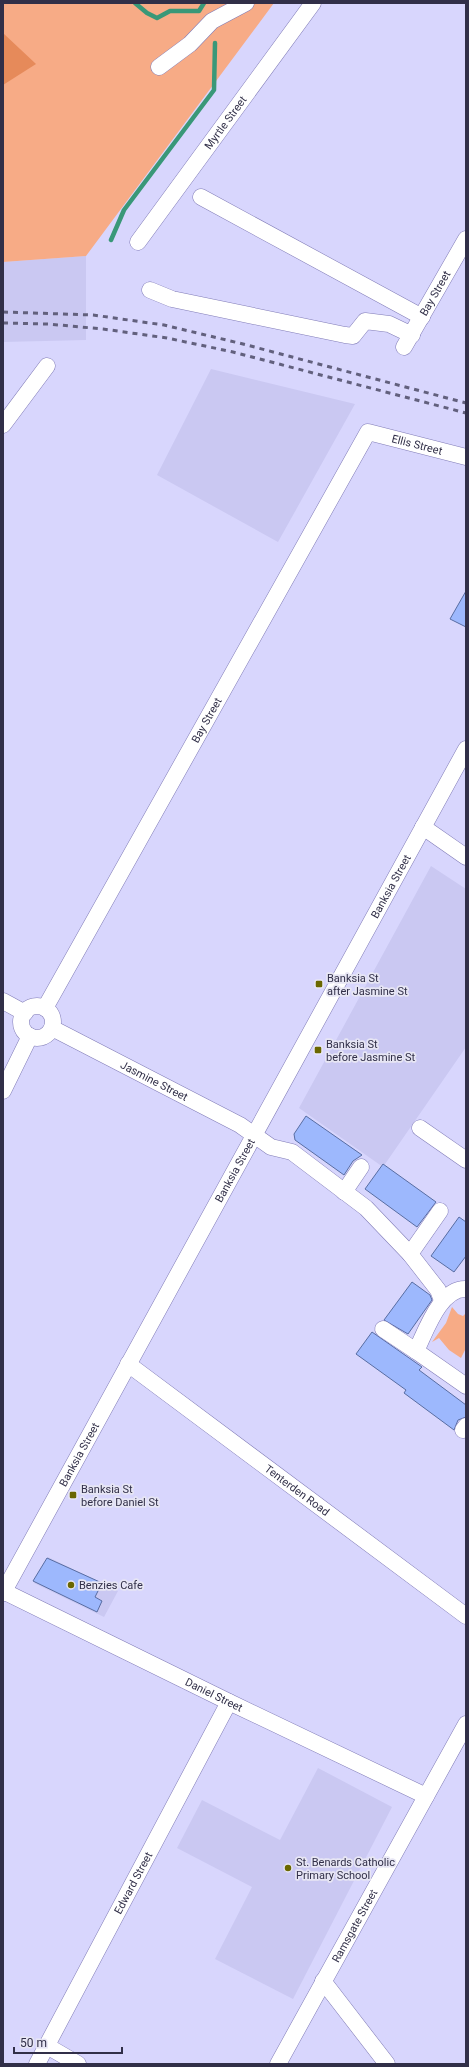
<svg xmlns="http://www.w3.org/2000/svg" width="469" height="2067" viewBox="0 0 469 2067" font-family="Roboto,sans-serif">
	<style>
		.built { fill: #cac8f2 }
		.green { fill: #f7ab86 }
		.forest { fill: #e68a5a }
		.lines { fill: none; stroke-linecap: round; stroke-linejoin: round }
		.stream { stroke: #399878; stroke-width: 4.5 }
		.building { fill: #9db8fd; stroke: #586da2 }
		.minor-casing { stroke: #817cb7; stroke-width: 17 }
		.minor { stroke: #fff; stroke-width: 16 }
		.rail { stroke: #62607d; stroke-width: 3; stroke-dasharray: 5 5; stroke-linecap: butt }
		.poi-dot { fill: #6a6700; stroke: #e7e6f4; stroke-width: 1.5 }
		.labels { text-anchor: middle; stroke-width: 3.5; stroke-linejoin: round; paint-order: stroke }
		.street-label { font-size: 11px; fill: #312f48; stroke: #e7e6f4 }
		.poi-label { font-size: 11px; fill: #312f48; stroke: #e7e6f4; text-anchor: start }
	</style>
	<rect width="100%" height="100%" fill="#d8d6fd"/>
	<path class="built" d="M86 256V340L3 342V262Z
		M211 369 355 404 278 542 157 475Z
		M431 866 466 889V1047L383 1167 299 1108Z
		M48 1557 118 1591 104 1617 34 1583Z
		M318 1768 392 1807 293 1999 215 1959 252 1887 177 1848 202 1800 280 1840Z"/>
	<path class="green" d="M3 3H274L86 256 3 262Z
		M452 1307 458 1314 463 1316 466 1313V1348L461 1358 449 1350 439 1338 432 1342 446 1323Z"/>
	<path class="forest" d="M3 33 36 64 3 85Z"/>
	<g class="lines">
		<path class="stream" d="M135 3 147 13 157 18 170 11H199L204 3
			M111 240 124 210 214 90 215 43"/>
	</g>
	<path class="building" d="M466 591V627L450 619Z
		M306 1116 362 1155 353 1161 344 1175 295 1140 294 1134Z
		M383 1164 436 1202 417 1227 365 1189Z
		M459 1217 466 1222V1256L454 1272 431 1256Z
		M412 1282 430 1295 432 1300 408 1334 384 1320Z
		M372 1332 422 1367 419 1370 466 1405V1417L458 1420 454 1430 404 1393 406 1390 356 1354Z
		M47 1558 102 1583 95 1597 102 1601 97 1612 33 1581Z"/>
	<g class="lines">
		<defs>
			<g id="minor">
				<path d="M159 67 190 44 212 21 246 3"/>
				<path d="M201 197 422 317"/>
				<path id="s1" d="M138 242 313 3"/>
				<path d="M150 290 172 299 345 335 353 336 365 321 389 324 412 335"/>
				<path id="s2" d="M404 347 466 239"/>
				<path d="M3 425 47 366"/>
				<path d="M423 827 466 857"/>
				<path d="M3 1001 25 1013"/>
				<circle cx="37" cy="1022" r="16"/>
				<path id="s3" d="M45 1008 368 432 466 457"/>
				<path id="s4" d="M52 1028 240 1125 271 1147 292 1152 366 1208 410 1254 438 1290 442 1300"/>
				<path d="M3 1091 30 1036"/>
				<path d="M420 1128 466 1160"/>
				<path d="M344 1192 361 1167"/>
				<path d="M410 1254 440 1211"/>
				<path d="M466 1289C440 1288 426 1331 416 1351L466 1386"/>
				<path d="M383 1329 416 1351"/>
				<path id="s5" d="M128 1364 466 1616"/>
				<path d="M463 1430 466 1426"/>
				<path id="s6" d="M3 1591 229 1702 426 1796"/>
				<path id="s7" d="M3 1593 466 749"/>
				<path d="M323 1981 387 2064"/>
				<path d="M47 2046 78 2064"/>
				<path id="s8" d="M37 2064 229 1702"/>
				<path id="s9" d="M278 2064 466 1724"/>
			</g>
		</defs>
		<use href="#minor" class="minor-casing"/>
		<use href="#minor" class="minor"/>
		<path class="rail" d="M3 312 93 315 164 325 243 344 466 403
			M3 323 48 324 103 329 167 338 233 352 466 413"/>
	</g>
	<g class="poi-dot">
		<rect x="315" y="980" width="8" height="8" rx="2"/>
		<rect x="314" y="1046" width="8" height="8" rx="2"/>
		<rect x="69" y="1491" width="8" height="8" rx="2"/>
		<circle cx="71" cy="1585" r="4"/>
		<circle cx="288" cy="1868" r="4"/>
	</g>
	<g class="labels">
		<g class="street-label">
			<text dy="4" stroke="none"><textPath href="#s1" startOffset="148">Myrtle Street</textPath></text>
			<text dy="4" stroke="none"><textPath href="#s2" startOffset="62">Bay Street</textPath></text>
			<text dy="4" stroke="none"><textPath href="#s3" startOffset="711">Ellis Street</textPath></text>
			<text dy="4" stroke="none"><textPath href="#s3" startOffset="330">Bay Street</textPath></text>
			<text dy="4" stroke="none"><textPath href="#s7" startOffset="806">Banksia Street</textPath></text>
			<text dy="4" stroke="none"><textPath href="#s4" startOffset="115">Jasmine Street</textPath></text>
			<text dy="4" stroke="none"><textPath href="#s7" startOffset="482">Banksia Street</textPath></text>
			<text dy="4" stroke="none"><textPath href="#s7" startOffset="158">Banksia Street</textPath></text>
			<text dy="4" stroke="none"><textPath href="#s5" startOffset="211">Tenterden Road</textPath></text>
			<text dy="4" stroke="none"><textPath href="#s6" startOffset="235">Daniel Street</textPath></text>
			<text dy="4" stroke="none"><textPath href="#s8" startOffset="205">Edward Street</textPath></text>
			<text dy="4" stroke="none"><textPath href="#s9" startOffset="158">Ramsgate Street</textPath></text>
		</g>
		<g class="poi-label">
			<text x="327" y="982">Banksia St<tspan x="327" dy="13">after Jasmine St</tspan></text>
			<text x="326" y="1048">Banksia St<tspan x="326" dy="13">before Jasmine St</tspan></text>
			<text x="81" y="1493">Banksia St<tspan x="81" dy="13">before Daniel St</tspan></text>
			<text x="79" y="1589">Benzies Cafe</text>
			<text x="296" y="1866">St. Benards Catholic<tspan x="296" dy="13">Primary School</tspan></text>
		</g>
	</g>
	<rect width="469" height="2067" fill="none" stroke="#312f48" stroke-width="8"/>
	<path d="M14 2047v6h108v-6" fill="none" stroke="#312f48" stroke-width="2"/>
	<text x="20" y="2047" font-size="12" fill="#312f48" stroke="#e7e6f4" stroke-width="3" paint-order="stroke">50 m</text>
</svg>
